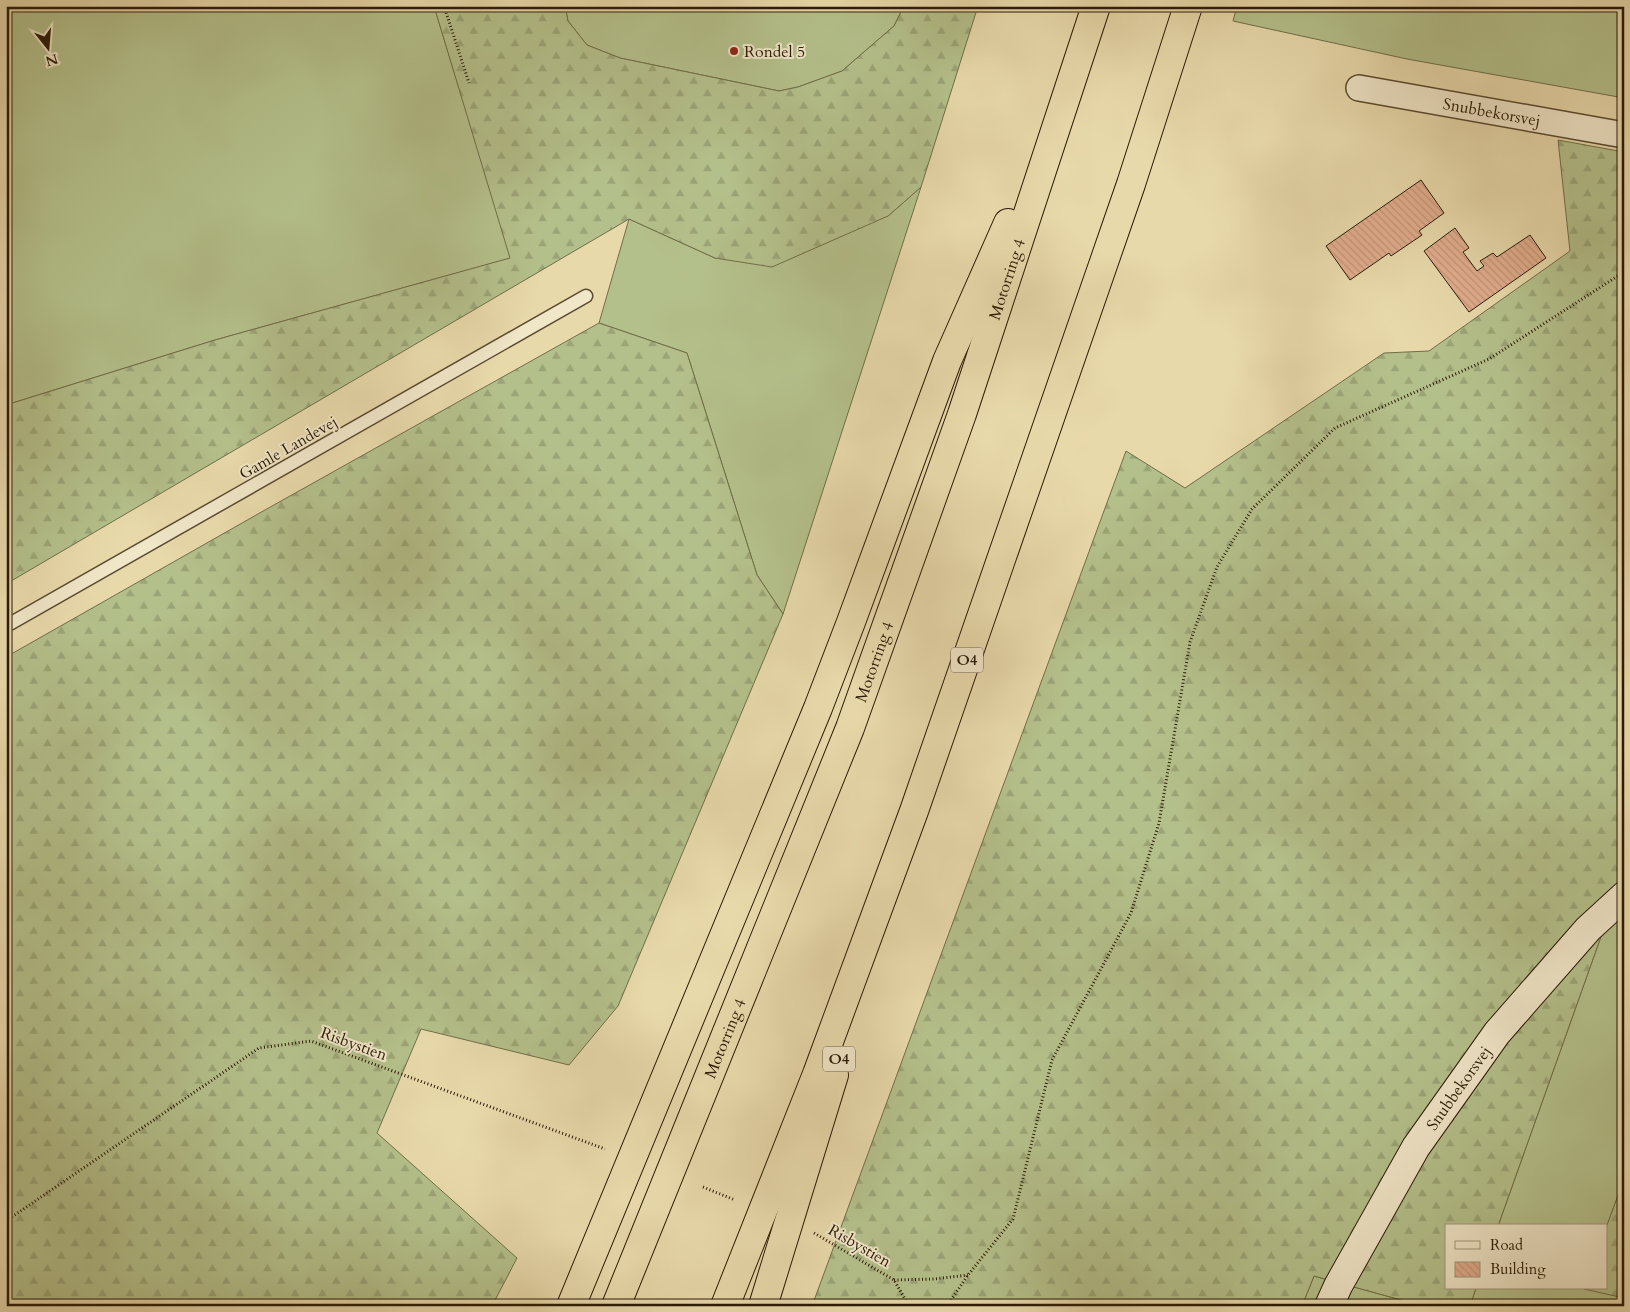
<svg xmlns="http://www.w3.org/2000/svg" width="1630" height="1312" font-family="Cardo,serif">
  <defs>
    <pattern id="forest-firs" width="22" height="20" patternUnits="userSpaceOnUse" patternTransform="scale(1.25)"><rect width="22" height="20" fill="#b4c08b"/><path d="M5 1l3.5 6h-7zM16 11l3.5 6h-7z" fill="#9ba476"/></pattern>
    <pattern id="building-back-hatch" width="6" height="6" patternUnits="userSpaceOnUse" patternTransform="scale(1.25)"><rect width="6" height="6" fill="#e1ad8d"/><path d="M-1 5l2 2M0 0l6 6M5-1l2 2" fill="none" stroke="#c19478"/></pattern>
  </defs>
  <rect width="100%" height="100%" fill="#e8d9ab"/>
  <filter id="stains"><feTurbulence type="fractalNoise" baseFrequency=".004" numOctaves="4"/><feColorMatrix values="0 0 0 0 .2 0 0 0 0 .09 0 0 0 0 .02 0 0 0 .5 -.17"/></filter>
  <radialGradient id="worn" r=".72"><stop offset=".6" stop-color="#630" stop-opacity="0"/><stop offset="1" stop-color="#630" stop-opacity=".3"/></radialGradient>
  <path fill="#b4c08b" stroke="#706e48" d="M 6,6 L 434,6 L 511,258 L 215,340 L 6,405 Z
    M 565,6 L 904,6 L 894,26 L 842,71 L 798,87 L 779,91 L 620,58 L 587,45 L 568,21 Z
    M 1237,6 L 1624,6 L 1624,98 L 1407,59 L 1233,21 Z
    M 921,187 L 783,614 L 757,575 L 687,353 L 599,323 L 629,219 L 715,258 L 888,216 Z
    M 1624,872 L 1624,1179 L 1606,1228 L 1606,1226 L 1498,1226 Z
    M 1314,1276 L 1423,1306 L 1302,1306 Z
    M 1476,1288 L 1584,1288 L 1624,1298 L 1624,1306 L 1470,1306 Z"/>
  <path fill="url(#forest-firs)" stroke="#706e48" d="M 434,6 L 565,6 L 568,21 L 587,45 L 620,58 L 779,91 L 798,87 L 842,71 L 894,26 L 904,6 L 978,6 L 921,187 L 888,216 L 772,267 L 715,258 L 629,219 L 6,584 L 6,405 L 215,340 L 510,258 Z
    M 1558,140 L 1624,152 L 1624,872 L 1498,1226 L 1446,1226 L 1446,1288 L 1476,1288 L 1470,1306 L 1423,1306 L 1314,1276 L 1302,1306 L 812,1306 L 1126,451 L 1185,488 L 1384,353 L 1429,351 L 1570,251 Z
    M 599,323 L 687,353 L 757,575 L 783,614 L 618,1006 L 569,1065 L 421,1029 L 377,1133 L 517,1258 L 492,1306 L 6,1306 L 6,657 L 265,510 Z
    M 1624,1179 L 1624,1298 L 1584,1289 L 1606,1288 L 1606,1228 Z"/>
  <path fill="url(#building-back-hatch)" stroke="#2b1b06" d="M 1421,180 L 1444,213 L 1419,231 L 1422,235 L 1391,256 L 1389,253 L 1350,280 L 1326,246 Z
    M 1455,228 L 1469,248 L 1463,252 L 1477,271 L 1484,266 L 1480,261 L 1493,253 L 1497,257 L 1530,235 L 1546,258 L 1469,312 L 1424,251 Z"/>
  <g fill="none" stroke-linecap="round" stroke-linejoin="round">
    <g stroke="#5a4a2f" stroke-width="15">
      <path id="lane" d="M 6,626 L 586,296"/>
    </g>
    <g stroke="#5a4a2f" stroke-width="28">
      <g id="street">
        <path id="s1" d="M 1359,88 L 1624,135"/>
      </g>
    </g>
    <g stroke="#2b1b06" stroke-width="30">
      <g id="secondary">
        <path id="s2" d="M 1329,1306 L 1338,1286 L 1416,1147 L 1497,1033 L 1588,929 L 1624,896"/>
      </g>
    </g>
    <g stroke="#2b1b06" stroke-width="30">
      <g id="highway">
        <path d="M 571,1306 L 818,708 L 851,622 L 947,361 L 1008,223"/>
        <path id="s3" d="M 616,1306 L 850,728 L 962,414 L 1096,6"/>
        <path d="M 725,1306 L 817,1074 L 914,811 L 1131,184 L 1188,6"/>
        <path d="M 763,1306 L 834,1075"/>
      </g>
    </g>
    <path stroke="#2b1b06" stroke-width="3" stroke-dasharray="1 2.5" stroke-linecap="butt" d="M 444,6 L 469,83
      M 703,1187 L 735,1200
      M 6,1221 L 259,1048 L 311,1041 L 605,1149
      M 814,1233 L 894,1280 L 909,1306
      M 894,1280 L 934,1279 L 968,1275
      M 947,1306 L 968,1275 L 1013,1219 L 1052,1060 L 1131,913 L 1159,823 L 1190,642 L 1217,567 L 1252,509 L 1335,428 L 1489,359 L 1624,272"/>
    <use href="#lane" stroke="#f0e6c8" stroke-width="12"/>
    <use href="#street" stroke="#f0e6c8" stroke-width="25"/>
    <use href="#secondary" stroke="#f0e6c8" stroke-width="28"/>
    <use href="#highway" stroke="#e8d9ab" stroke-width="28"/>
  </g>
  <circle fill="#8f2418" stroke="#f0e6c8" stroke-width="2" cx="734" cy="51" r="5"/>
  <g text-anchor="middle" stroke-width="4" stroke-linejoin="round" paint-order="stroke">
    <g fill="#f0e6c8" stroke="#665840" stroke-width="1">
      <rect x="951" y="647.5" width="32" height="25" rx="4"/>
      <rect x="823" y="1046.5" width="32" height="25" rx="4"/>
    </g>
    <g font-size="15" font-weight="bold" fill="#2b1b06">
      <text x="967" y="665">O4</text>
      <text x="839" y="1064">O4</text>
    </g>
    <g font-size="16" fill="#2b1b06" stroke="#f0e6c8" text-anchor="start">
      <text x="744" y="57">Rondel 5</text>
    </g>
    <g font-size="16" fill="#2b1b06" stroke="#f0e6c8">
      <text dy="6" stroke="none"><textPath href="#s1" startOffset="135">Snubbekorsvej</textPath></text>
      <text dy="6" stroke="none"><textPath href="#s3" startOffset="1099">Motorring 4</textPath></text>
      <text transform="translate(288 447) rotate(-30)" y="6">Gamle Landevej</text>
      <text dy="6" stroke="none"><textPath href="#s3" startOffset="694">Motorring 4</textPath></text>
      <text dy="6" stroke="none"><textPath href="#s3" startOffset="289">Motorring 4</textPath></text>
      <text transform="translate(354 1043) rotate(20)" y="6">Risbystien</text>
      <text dy="6" stroke="none"><textPath href="#s2" startOffset="254">Snubbekorsvej</textPath></text>
      <text transform="translate(860 1245) rotate(30)" y="6">Risbystien</text>
    </g>
  </g>
  <rect width="1630" height="1312" fill="none" stroke="#e8d9ab" stroke-width="25"/>
  <rect x="8" y="8" width="1615" height="1297" fill="none" stroke="#2b1b06" stroke-width="2.5"/>
  <rect x="12" y="12" width="1605" height="1287" fill="none" stroke="#2b1b06"/>
  <rect x="1445" y="1224" width="162" height="65" fill="#f0e6c8" stroke="#a1957a"/>
  <rect x="1455" y="1241" width="25" height="8" fill="#f0e6c8" stroke="#a1957a"/>
  <text x="1490" y="1250" font-size="15" fill="#2b1b06">Road</text>
  <rect x="1455" y="1262" width="25" height="15" fill="url(#building-back-hatch)" stroke="#a1957a"/>
  <text x="1490" y="1274" font-size="15" fill="#2b1b06">Building</text>
  <g transform="translate(48 48) rotate(163)" stroke="#f0e6c8" stroke-width="4" paint-order="stroke">
  <path d="M0-4L9 19L0 12L-9 19Z" fill="#2b1b06"/>
  <text y="-8" font-size="14" font-weight="bold" text-anchor="middle" fill="#2b1b06">N</text>
  </g>
  <rect width="100%" height="100%" filter="url(#stains)"/>
  <rect width="100%" height="100%" fill="url(#worn)"/>
</svg>
